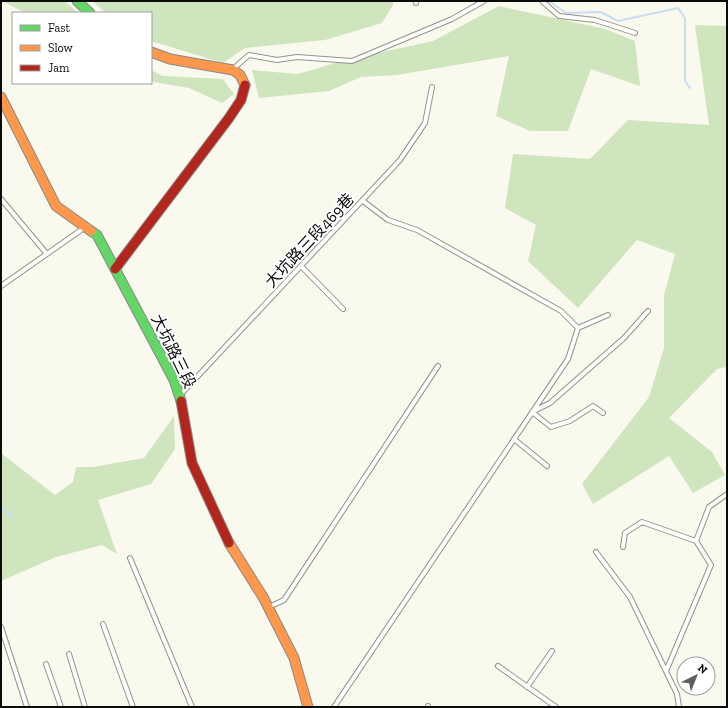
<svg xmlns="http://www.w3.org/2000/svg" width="728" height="708" font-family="'Zilla Slab','Noto Sans TC',serif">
  <rect width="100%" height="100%" fill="#faf9ee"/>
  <path fill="#cee5be" d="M 2,1 L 65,1 L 78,13 L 25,13 Z
    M 92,1 L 393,1 L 393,5 L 382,23 L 325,40 L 245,48 L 223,63 L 151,41 L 151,13 L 106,13 Z
    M 499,6 L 605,29 L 635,41 L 640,86 L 591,69 L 568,131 L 530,131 L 496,116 L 509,56 L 397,75 L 361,77 L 329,91 L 259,98 L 252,70 L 298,74 L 345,60 L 433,41 Z
    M 695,25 L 727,26 L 727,367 L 717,369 L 669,418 L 712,452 L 725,475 L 693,493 L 669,456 L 593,504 L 582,484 L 649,397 L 664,348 L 664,295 L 675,254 L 637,240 L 578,308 L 528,261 L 536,225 L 505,208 L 513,154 L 590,159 L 628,120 L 709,125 Z
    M 151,70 L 163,76 L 223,79 L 234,94 L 222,103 L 189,88 L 154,82 L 151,80 Z
    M 174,416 L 175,449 L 151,484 L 98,500 L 117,554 L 102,545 L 56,557 L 1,581 L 1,453 L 55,495 L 73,482 L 76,467 L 93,467 L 144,458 Z"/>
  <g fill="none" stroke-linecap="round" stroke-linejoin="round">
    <path stroke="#c7ddf1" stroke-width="2" d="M 549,1 L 566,13 L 601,12 L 618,21 L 678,8 L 685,18 L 685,81 L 690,88
      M 1,508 L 13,518"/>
    <g stroke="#93928d" stroke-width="6">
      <path id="lane" d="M 416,1 L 416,3
        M 542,1 L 559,16 L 595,20 L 635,33
        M 233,69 L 249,55 L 277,60 L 297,57 L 352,61 L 452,19 L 484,1
        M 1,199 L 47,254
        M 301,266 L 343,309
        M 1,286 L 84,228
        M 578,328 L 608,315
        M 182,393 L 400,160 L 425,123 L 432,87
        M 603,413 L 593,406 L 570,421 L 551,427 L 532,412 L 550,403 L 624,338 L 648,311
        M 514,439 L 547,466
        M 696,541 L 709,507 L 727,494
        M 623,547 L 625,533 L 642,522 L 696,541 L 711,565 L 666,671
        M 596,552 L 630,597 L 677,694 L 679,707
        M 130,558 L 192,707
        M 269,607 L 284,600 L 438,366
        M 103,624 L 133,707
        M 1,627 L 27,707
        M 69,654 L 85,707
        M 46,664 L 61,707
        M 498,666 L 556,707
        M 527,687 L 552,651
        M 428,706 L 428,707
        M 334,707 L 568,359 L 578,328 L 561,311 L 417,230 L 388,220 L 363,201"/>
    </g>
    <g stroke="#898984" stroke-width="11">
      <path id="fast" d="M 77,1 L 90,13
        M 91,231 L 97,235 L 174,380 L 181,401"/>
    </g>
    <g stroke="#898984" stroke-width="11">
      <path id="slow" d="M 151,52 L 170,59 L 233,70 L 240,75 L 245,85
        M 1,97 L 56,206 L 91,231
        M 229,543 L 263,597 L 294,658 L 308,707"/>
    </g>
    <g stroke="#898984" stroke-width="11">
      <path id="jam" d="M 115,269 L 229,118 L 241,100 L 245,85
        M 181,401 L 192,463 L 229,543"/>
    </g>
    <use href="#lane" stroke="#fefefc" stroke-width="4"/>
    <use href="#fast" stroke="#63d668" stroke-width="9"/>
    <use href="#slow" stroke="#ff974d" stroke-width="9"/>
    <use href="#jam" stroke="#b3261e" stroke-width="9"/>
  </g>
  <g text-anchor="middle" stroke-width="4" stroke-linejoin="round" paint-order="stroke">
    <g font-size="16" fill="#0b0b0b" stroke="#fff">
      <text transform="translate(309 240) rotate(-47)" y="6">大坑路三段469巷</text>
      <text transform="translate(174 351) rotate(64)" y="6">大坑路三段</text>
    </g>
  </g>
  <rect width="728" height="708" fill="none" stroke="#0b0b0b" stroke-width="4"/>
  <rect x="12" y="12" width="140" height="72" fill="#ffffff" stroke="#9d9d9d"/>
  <rect x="20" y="25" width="20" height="6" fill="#63d668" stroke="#9d9d9d"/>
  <text x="48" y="32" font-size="12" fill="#0b0b0b">Fast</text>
  <rect x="20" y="45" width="20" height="6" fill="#ff974d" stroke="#9d9d9d"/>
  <text x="48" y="52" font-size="12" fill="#0b0b0b">Slow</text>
  <rect x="20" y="65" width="20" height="6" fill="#b3261e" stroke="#9d9d9d"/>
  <text x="48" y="72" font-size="12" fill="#0b0b0b">Jam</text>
  <g transform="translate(696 676) rotate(43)"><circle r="19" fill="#ffffff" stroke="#9d9d9d"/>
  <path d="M0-3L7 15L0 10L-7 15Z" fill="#5f5e5a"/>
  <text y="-6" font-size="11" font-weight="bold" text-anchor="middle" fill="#0b0b0b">N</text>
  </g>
</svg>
